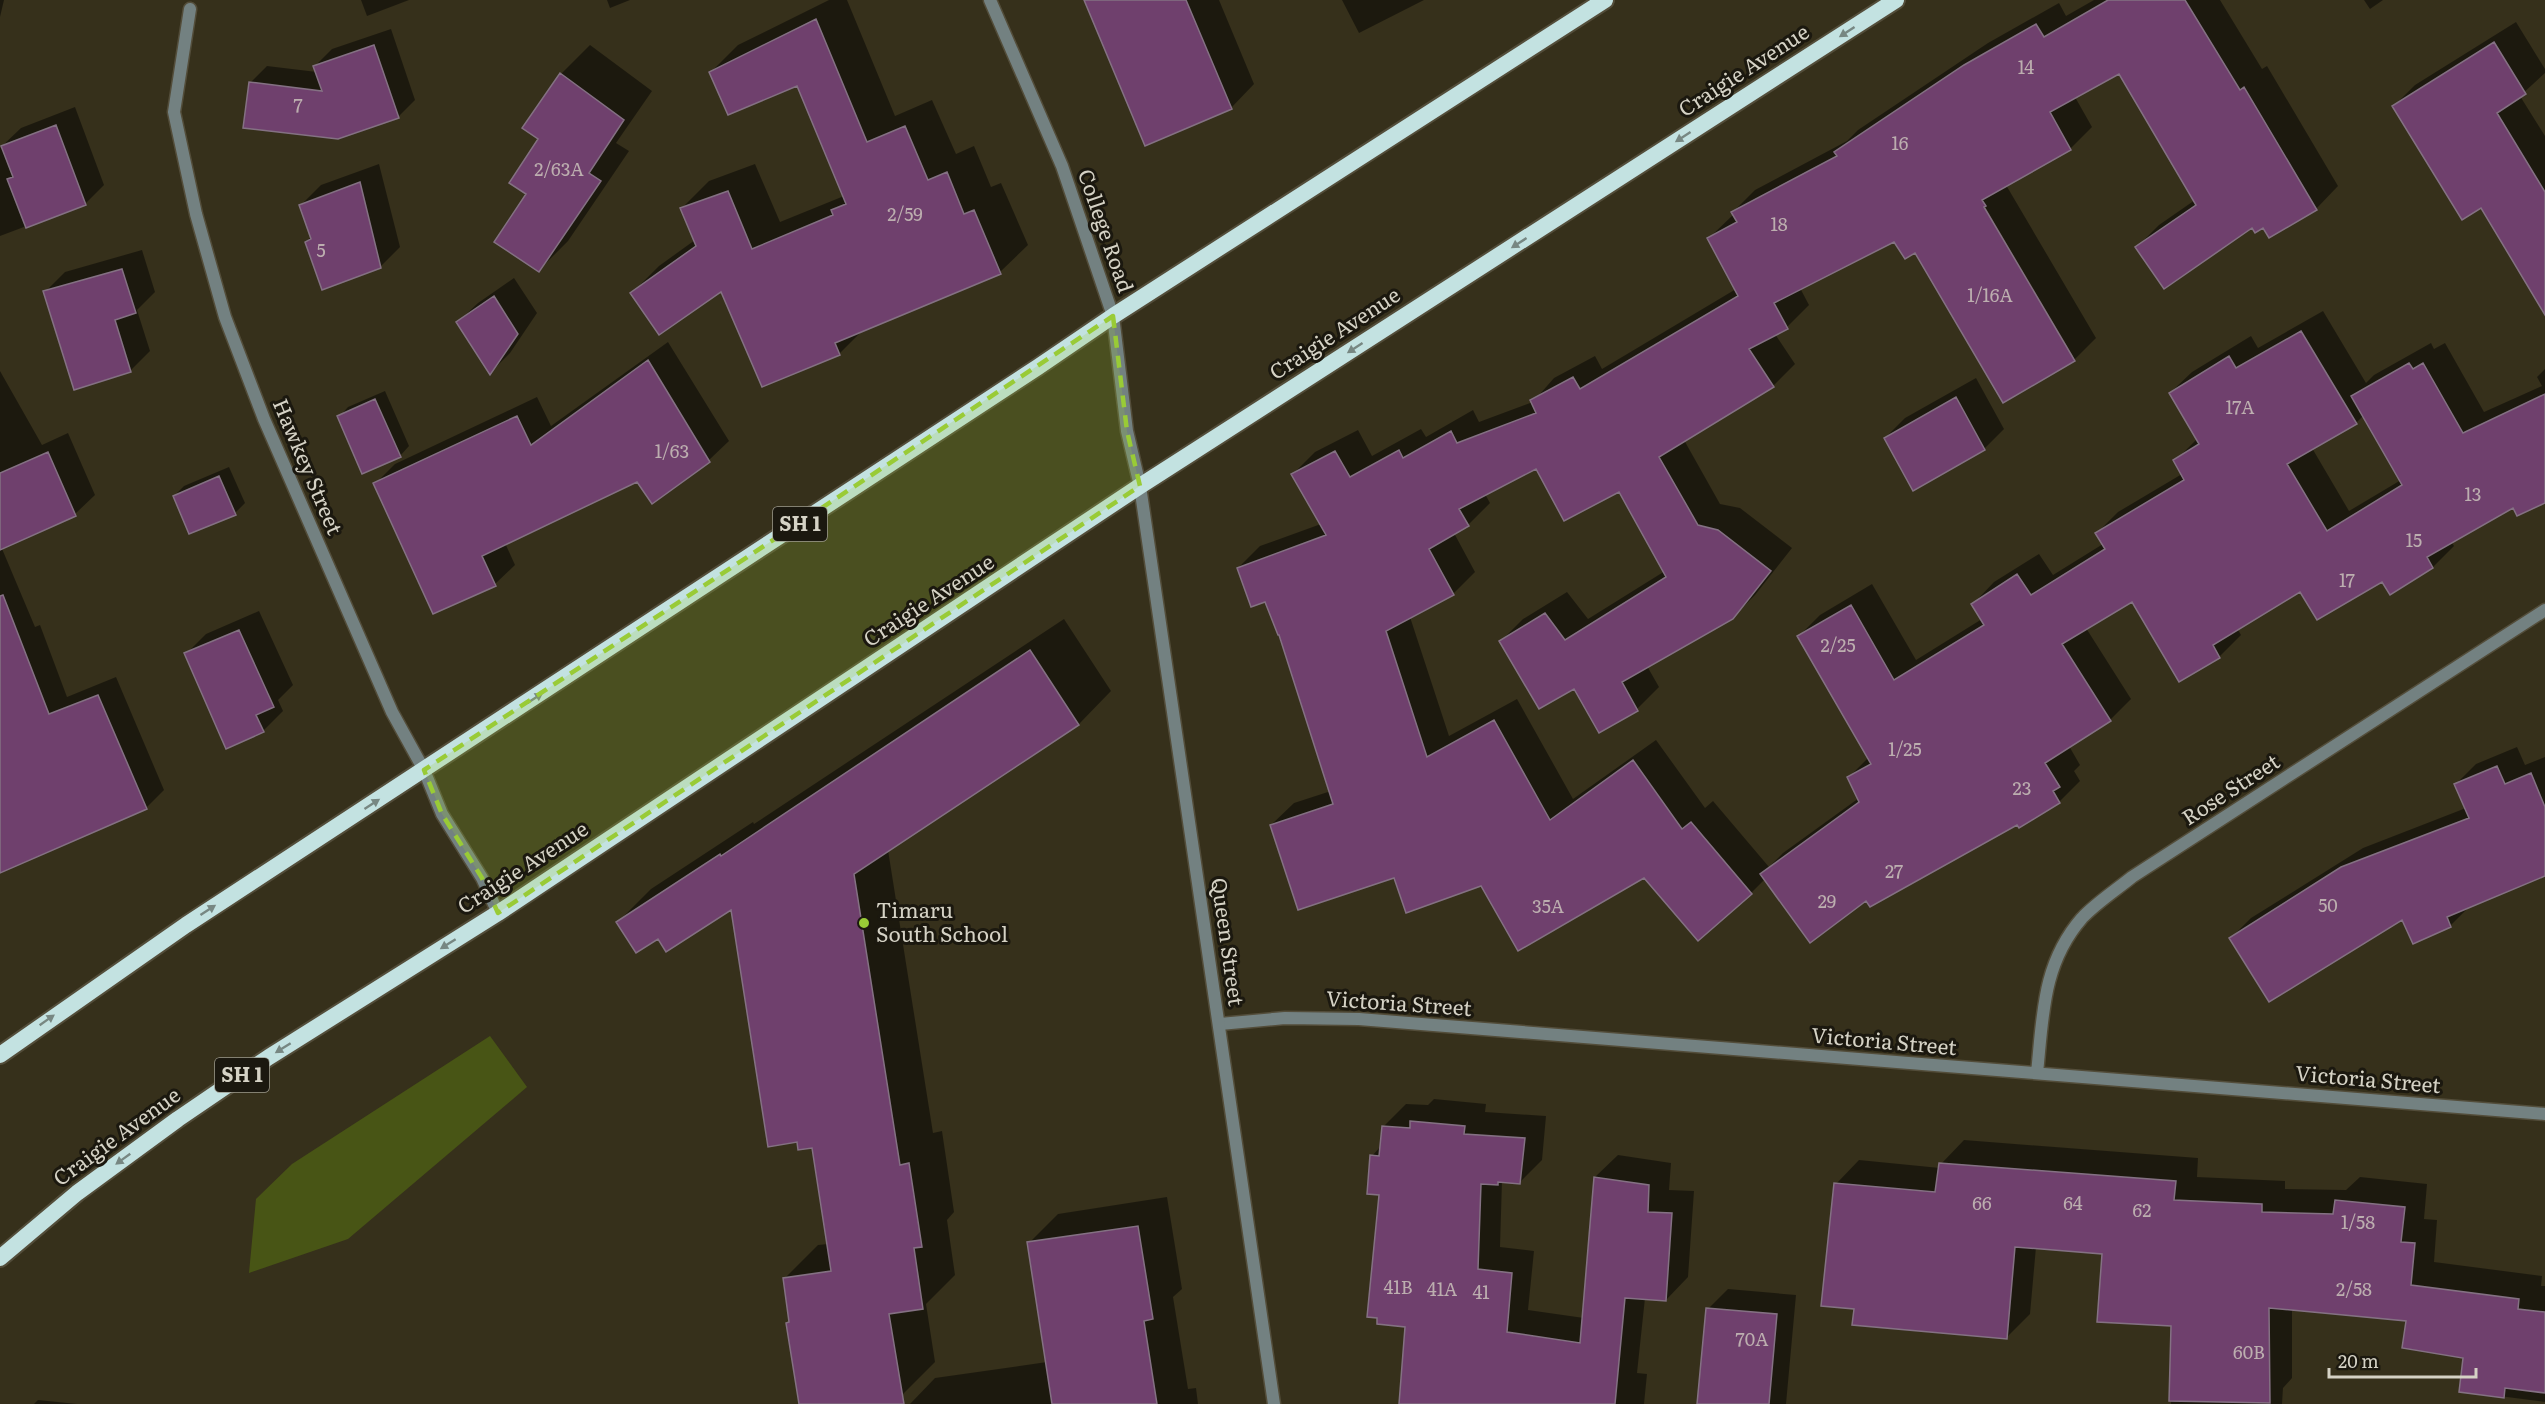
<svg xmlns="http://www.w3.org/2000/svg" width="2545" height="1404" font-family="Literata,serif">
  <rect width="100%" height="100%" fill="#36301b"/>
  <path fill="#485515" d="M 490,1036 L 527,1087 L 348,1239 L 249,1273 L 256,1199 L 292,1164 Z"/>
  <path fill="#0007" fill-rule="evenodd" d="M 0,0 L 4,0 L 0,17 Z
    M 361,0 L 409,0 L 367,16 Z
    M 607,0 L 630,0 L 610,8 Z
    M 829,0 L 847,0 L 895,116 L 932,100 L 956,154 L 974,146 L 991,187 L 1001,183 L 1028,245 L 1000,272 L 864,329 L 839,354 L 722,290 L 632,293 L 659,266 L 695,240 L 682,208 L 709,181 L 755,164 L 780,222 L 844,196 L 798,84 L 711,72 L 738,45 Z
    M 1086,0 L 1219,0 L 1254,84 L 1231,108 Z
    M 1342,0 L 1424,0 L 1359,33 Z
    M 2094,0 L 2220,0 L 2262,69 L 2267,66 L 2338,186 L 2316,209 L 2264,226 L 2137,247 L 2159,225 L 2195,200 L 2120,72 L 2075,97 L 2092,127 L 2070,149 L 2006,185 L 2096,338 L 2074,360 L 1915,251 L 1894,240 L 1800,288 L 1809,305 L 1787,327 L 1775,334 L 1795,364 L 1773,386 L 1684,440 L 1720,504 L 1740,508 L 1792,548 L 1755,595 L 1732,618 L 1647,666 L 1659,687 L 1637,709 L 1600,731 L 1574,686 L 1501,641 L 1523,619 L 1567,592 L 1588,619 L 1665,571 L 1619,490 L 1536,467 L 1485,494 L 1490,503 L 1468,525 L 1454,533 L 1475,572 L 1453,594 L 1410,617 L 1449,736 L 1517,699 L 1573,799 L 1656,740 L 1705,808 L 1713,801 L 1769,867 L 1783,853 L 1859,798 L 1849,777 L 1869,757 L 1799,636 L 1820,615 L 1872,584 L 1916,660 L 1982,619 L 1973,604 L 1994,582 L 2039,554 L 2053,575 L 2103,544 L 2097,533 L 2118,512 L 2182,474 L 2175,461 L 2198,438 L 2170,393 L 2192,372 L 2251,336 L 2258,348 L 2323,311 L 2366,383 L 2374,375 L 2431,343 L 2434,349 L 2445,343 L 2484,412 L 2542,386 L 2537,377 L 2545,369 L 2545,501 L 2514,505 L 2451,541 L 2454,546 L 2433,567 L 2390,592 L 2383,580 L 2301,590 L 2237,628 L 2241,635 L 2219,657 L 2180,680 L 2132,599 L 2086,628 L 2131,699 L 2110,720 L 2069,746 L 2080,765 L 2074,771 L 2080,781 L 2059,802 L 1867,899 L 1765,879 L 1751,893 L 1645,877 L 1482,884 L 1395,876 L 1271,825 L 1294,803 L 1331,791 L 1280,633 L 1266,600 L 1238,568 L 1260,546 L 1321,524 L 1293,474 L 1315,452 L 1358,430 L 1372,456 L 1421,429 L 1426,437 L 1473,410 L 1479,422 L 1533,402 L 1554,378 L 1595,356 L 1602,369 L 1736,289 L 1709,238 L 1734,214 L 1733,212 L 1755,190 L 1847,141 L 1858,130 L 1988,43 L 2059,3 L 2066,16 ZM 1981,200 L 2073,356 L 2070,356 L 1979,201 ZM 2364,415 L 2401,480 L 2349,511 L 2312,448 L 2356,423 Z
    M 2364,0 L 2383,0 L 2370,9 Z
    M 2516,22 L 2545,69 L 2545,73 L 2520,96 L 2545,136 L 2545,312 L 2482,206 L 2394,106 L 2415,85 Z
    M 391,29 L 415,100 L 398,117 L 250,83 L 267,66 L 317,72 L 315,66 L 332,49 Z
    M 590,45 L 652,91 L 616,143 L 629,151 L 568,241 L 539,270 L 528,194 L 561,74 Z
    M 75,107 L 104,185 L 85,204 L 0,236 L 0,148 L 21,128 Z
    M 379,164 L 400,247 L 380,267 L 306,242 L 312,236 L 301,205 L 321,185 Z
    M 142,250 L 155,292 L 137,310 L 150,351 L 130,371 L 45,292 L 65,272 Z
    M 514,278 L 537,313 L 510,353 L 491,372 L 458,322 L 478,303 Z
    M 668,342 L 729,441 L 709,460 L 652,501 L 637,480 L 505,543 L 515,565 L 495,584 L 434,612 L 375,484 L 395,464 L 537,397 L 551,426 Z
    M 0,371 L 42,445 L 68,433 L 95,495 L 75,514 L 0,534 Z
    M 1976,378 L 2004,429 L 1984,449 L 1885,438 L 1905,418 Z
    M 385,391 L 409,446 L 400,456 L 339,417 L 348,407 Z
    M 229,467 L 245,503 L 235,513 L 174,496 L 184,486 Z
    M 0,544 L 35,627 L 40,625 L 67,697 L 116,677 L 164,790 L 146,808 L 0,871 Z
    M 259,611 L 293,685 L 278,700 L 283,711 L 263,731 L 186,654 L 206,634 Z
    M 1064,619 L 1111,691 L 1079,724 L 888,850 L 933,1133 L 942,1131 L 954,1212 L 947,1220 L 955,1275 L 926,1304 L 935,1362 L 902,1395 L 845,1404 L 800,1404 L 788,1323 L 791,1320 L 785,1278 L 818,1245 L 828,1244 L 813,1146 L 732,907 L 658,937 L 618,922 L 651,889 L 753,822 L 754,824 Z
    M 2517,747 L 2525,765 L 2545,757 L 2545,874 L 2471,905 L 2450,926 L 2403,918 L 2231,938 L 2251,918 L 2363,848 L 2466,808 L 2456,784 L 2476,764 Z
    M 1434,1099 L 1486,1104 L 1485,1112 L 1546,1116 L 1542,1160 L 1520,1182 L 1502,1181 L 1500,1247 L 1534,1251 L 1528,1310 L 1584,1318 L 1595,1177 L 1618,1155 L 1671,1163 L 1669,1190 L 1694,1191 L 1688,1277 L 1666,1300 L 1645,1298 L 1637,1373 L 1647,1374 L 1644,1404 L 1401,1404 L 1407,1326 L 1372,1156 L 1381,1146 L 1383,1127 L 1406,1104 L 1428,1105 Z
    M 1964,1140 L 2198,1158 L 2197,1177 L 2285,1181 L 2285,1189 L 2346,1190 L 2360,1177 L 2427,1184 L 2424,1219 L 2437,1220 L 2434,1262 L 2542,1276 L 2541,1286 L 2545,1286 L 2545,1402 L 2460,1391 L 2465,1357 L 2408,1319 L 2292,1308 L 2292,1378 L 2283,1388 L 2282,1404 L 2171,1404 L 2172,1325 L 2103,1252 L 2036,1247 L 2030,1314 L 2007,1337 L 1855,1308 L 1836,1184 L 1859,1160 L 1940,1168 L 1941,1164 Z
    M 1167,1197 L 1182,1289 L 1173,1297 L 1188,1389 L 1196,1388 L 1198,1404 L 910,1404 L 935,1378 L 1047,1362 L 1029,1243 L 1058,1214 Z
    M 1728,1289 L 1796,1295 L 1786,1404 L 1698,1404 L 1708,1309 Z
    M 38,1400 L 77,1404 L 34,1404 Z"/>
  <path fill="#6f406d" stroke="#847183" stroke-width="1.5" d="M 1084,0 L 1186,0 L 1232,109 L 1145,146 Z
    M 2108,0 L 2185,0 L 2240,90 L 2244,87 L 2317,210 L 2269,238 L 2263,228 L 2255,233 L 2252,228 L 2164,289 L 2135,247 L 2196,205 L 2119,74 L 2050,112 L 2071,150 L 1982,200 L 1986,206 L 1984,207 L 2075,361 L 2003,403 L 1915,253 L 1905,259 L 1894,242 L 1774,303 L 1788,329 L 1749,349 L 1774,387 L 1659,457 L 1698,525 L 1718,530 L 1771,571 L 1733,619 L 1622,682 L 1638,711 L 1599,733 L 1574,689 L 1539,709 L 1499,641 L 1545,613 L 1565,640 L 1666,577 L 1619,492 L 1564,521 L 1536,469 L 1459,509 L 1469,526 L 1429,549 L 1454,595 L 1386,631 L 1427,757 L 1494,720 L 1550,820 L 1633,760 L 1682,829 L 1691,822 L 1752,894 L 1698,941 L 1644,878 L 1518,951 L 1481,886 L 1406,913 L 1394,878 L 1298,910 L 1270,825 L 1333,804 L 1279,635 L 1278,635 L 1265,602 L 1251,607 L 1237,568 L 1326,535 L 1291,474 L 1335,451 L 1350,477 L 1399,450 L 1403,458 L 1451,431 L 1457,443 L 1536,413 L 1530,400 L 1573,377 L 1580,389 L 1738,296 L 1707,238 L 1737,222 L 1731,212 L 1837,156 L 1834,152 L 1964,65 L 2036,24 L 2044,37 Z
    M 816,19 L 867,142 L 905,126 L 928,180 L 947,172 L 964,214 L 974,210 L 1001,274 L 835,343 L 840,355 L 762,387 L 721,292 L 659,335 L 630,293 L 696,246 L 680,208 L 728,191 L 752,249 L 833,215 L 831,210 L 846,204 L 797,86 L 728,115 L 709,72 Z
    M 2494,42 L 2526,94 L 2497,113 L 2545,192 L 2545,315 L 2481,208 L 2462,220 L 2392,106 Z
    M 374,45 L 399,118 L 338,139 L 243,128 L 249,82 L 322,91 L 313,66 Z
    M 560,73 L 624,120 L 589,173 L 601,181 L 539,272 L 494,242 L 526,194 L 509,183 L 538,139 L 522,128 Z
    M 56,125 L 86,205 L 26,228 L 7,179 L 13,177 L 1,146 Z
    M 360,182 L 381,268 L 322,290 L 305,242 L 311,239 L 299,205 Z
    M 122,269 L 136,313 L 115,320 L 131,372 L 74,390 L 43,291 Z
    M 494,296 L 518,334 L 490,375 L 456,322 Z
    M 2301,331 L 2357,424 L 2287,464 L 2327,531 L 2402,485 L 2351,396 L 2409,363 L 2413,369 L 2423,363 L 2463,433 L 2545,394 L 2545,503 L 2517,516 L 2513,508 L 2427,557 L 2433,568 L 2390,595 L 2382,582 L 2317,620 L 2300,592 L 2213,645 L 2220,658 L 2179,682 L 2132,602 L 2062,644 L 2111,721 L 2045,763 L 2060,787 L 2053,791 L 2060,803 L 2019,828 L 2017,825 L 1870,907 L 1866,901 L 1810,943 L 1760,874 L 1859,802 L 1847,777 L 1871,764 L 1797,636 L 1851,605 L 1894,680 L 1984,625 L 1971,604 L 2017,574 L 2031,595 L 2105,549 L 2095,533 L 2184,480 L 2173,460 L 2199,444 L 2169,393 L 2229,356 L 2236,368 Z
    M 648,360 L 710,462 L 652,504 L 637,482 L 482,556 L 496,586 L 433,614 L 373,483 L 517,416 L 531,445 Z
    M 1956,397 L 1985,450 L 1913,491 L 1884,438 Z
    M 375,399 L 401,457 L 362,474 L 337,416 Z
    M 48,452 L 76,516 L 0,550 L 0,473 Z
    M 219,476 L 236,515 L 189,534 L 173,496 Z
    M 3,595 L 49,714 L 98,695 L 147,809 L 0,873 L 0,596 Z
    M 239,630 L 274,707 L 256,715 L 264,732 L 226,749 L 184,653 Z
    M 1030,650 L 1079,725 L 854,874 L 900,1165 L 909,1163 L 922,1247 L 914,1248 L 923,1309 L 889,1314 L 904,1404 L 799,1404 L 786,1323 L 789,1322 L 783,1278 L 831,1271 L 812,1148 L 798,1150 L 797,1142 L 768,1147 L 731,910 L 666,952 L 658,939 L 636,953 L 616,922 L 720,854 L 721,856 Z
    M 2497,766 L 2505,784 L 2531,773 L 2545,807 L 2545,876 L 2447,917 L 2451,927 L 2413,944 L 2402,920 L 2269,1002 L 2229,938 L 2341,867 L 2469,818 L 2454,784 Z
    M 1410,1121 L 1465,1126 L 1464,1134 L 1525,1138 L 1520,1184 L 1498,1182 L 1498,1185 L 1481,1184 L 1478,1269 L 1512,1273 L 1507,1332 L 1580,1343 L 1594,1177 L 1649,1185 L 1648,1212 L 1672,1213 L 1666,1301 L 1625,1298 L 1615,1404 L 1399,1404 L 1405,1327 L 1377,1324 L 1377,1318 L 1367,1317 L 1379,1195 L 1367,1194 L 1370,1155 L 1379,1156 L 1382,1126 L 1410,1128 Z
    M 1939,1163 L 2176,1181 L 2174,1200 L 2262,1204 L 2262,1212 L 2333,1214 L 2335,1200 L 2405,1207 L 2401,1242 L 2415,1243 L 2411,1285 L 2519,1299 L 2518,1309 L 2545,1312 L 2545,1393 L 2505,1388 L 2504,1398 L 2459,1392 L 2463,1358 L 2402,1348 L 2406,1321 L 2269,1308 L 2270,1403 L 2169,1401 L 2171,1326 L 2097,1322 L 2102,1254 L 2015,1247 L 2007,1339 L 1852,1325 L 1854,1309 L 1821,1306 L 1834,1183 L 1935,1192 Z
    M 1138,1226 L 1153,1319 L 1144,1321 L 1157,1404 L 1052,1404 L 1027,1242 Z
    M 1706,1308 L 1777,1314 L 1769,1404 L 1697,1404 Z"/>
  <g fill="none" stroke-linecap="round" stroke-linejoin="round">
    <g stroke="#534d3a" stroke-width="15">
      <path id="minor" d="M 990,0 L 1062,166 L 1113,316 L 1127,431 L 1140,486
        M 190,9 L 174,112 L 196,214 L 225,317 L 264,419 L 392,712 L 424,770 L 442,814 L 482,878 L 498,913
        M 1220,1024 L 1285,1018 L 1359,1019 L 2545,1114
        M 2037,1073 C 2043,1016 2042,964 2082,918 C 2096,903 2116,890 2132,877 L 2545,610"/>
    </g>
    <g stroke="#534d3a" stroke-width="15">
      <path id="tertiary" d="M 1140,486 L 1274,1404"/>
    </g>
    <g stroke="#534d3a" stroke-width="20">
      <path id="trunk" d="M 0,1055 L 186,925 L 1038,367 L 1113,316 L 1605,0
        M 0,1258 L 77,1193 L 178,1119 L 269,1057 L 498,913 L 1140,486 L 1896,0"/>
    </g>
    <use href="#minor" stroke="#738181" stroke-width="12"/>
    <use href="#tertiary" stroke="#738181" stroke-width="12"/>
    <use href="#trunk" stroke="#c3e2e1" stroke-width="16"/>
  </g>
  <defs><path id="oneway-solid" d="M-6-.8H1V-3.2L6.5 0L1 3.2V.8H-6Z" transform="scale(1.5)"/></defs>
  <g fill="#778782">
    <use href="#oneway-solid" transform="translate(1847 32) rotate(147)"/>
    <use href="#oneway-solid" transform="translate(1683 137) rotate(147)"/>
    <use href="#oneway-solid" transform="translate(1519 243) rotate(147)"/>
    <use href="#oneway-solid" transform="translate(1355 348) rotate(147)"/>
    <use href="#oneway-solid" transform="translate(535 698) rotate(-33)"/>
    <use href="#oneway-solid" transform="translate(372 804) rotate(-33)"/>
    <use href="#oneway-solid" transform="translate(208 910) rotate(-33)"/>
    <use href="#oneway-solid" transform="translate(448 944) rotate(148)"/>
    <use href="#oneway-solid" transform="translate(47 1020) rotate(-35)"/>
    <use href="#oneway-solid" transform="translate(283 1048) rotate(148)"/>
    <use href="#oneway-solid" transform="translate(123 1159) rotate(144)"/>
  </g>
  <path fill="#99cb36" fill-opacity="0.2" stroke="#99cb36" stroke-width="4.5" stroke-dasharray="12 8" stroke-linejoin="round" d="M 1113,316 L 1127,431 L 1140,486 L 498,913 L 482,878 L 442,814 L 424,770 Z"/>
  <circle fill="#99cb36" stroke="#1b180f" stroke-width="2" cx="864" cy="923" r="6"/>
  <g text-anchor="middle" stroke-width="6" stroke-linejoin="round" paint-order="stroke">
    <g font-size="18" fill="#bcaeaf">
      <text x="2026" y="74">14</text>
      <text x="298" y="112">7</text>
      <text x="1900" y="150">16</text>
      <text x="559" y="176">2/63A</text>
      <text x="905" y="221">2/59</text>
      <text x="1779" y="231">18</text>
      <text x="321" y="257">5</text>
      <text x="1990" y="302">1/16A</text>
      <text x="2240" y="414">17A</text>
      <text x="672" y="458">1/63</text>
      <text x="2473" y="501">13</text>
      <text x="2414" y="547">15</text>
      <text x="2347" y="587">17</text>
      <text x="1838" y="652">2/25</text>
      <text x="1905" y="756">1/25</text>
      <text x="2022" y="795">23</text>
      <text x="1894" y="878">27</text>
      <text x="1827" y="908">29</text>
      <text x="2328" y="912">50</text>
      <text x="1548" y="913">35A</text>
      <text x="1982" y="1210">66</text>
      <text x="2073" y="1210">64</text>
      <text x="2142" y="1217">62</text>
      <text x="2358" y="1229">1/58</text>
      <text x="1398" y="1294">41B</text>
      <text x="1442" y="1296">41A</text>
      <text x="2354" y="1296">2/58</text>
      <text x="1481" y="1299">41</text>
      <text x="1752" y="1346">70A</text>
      <text x="2249" y="1359">60B</text>
    </g>
    <g fill="#1b180f" stroke="#9d9a8e" stroke-width="1.5">
      <rect x="773" y="507" width="54" height="34" rx="4.5"/>
      <rect x="215" y="1058" width="54" height="34" rx="4.5"/>
    </g>
    <g font-size="20" font-weight="bold" fill="#d5d2c5">
      <text x="800" y="531">SH 1</text>
      <text x="242" y="1082">SH 1</text>
    </g>
    <g font-size="21" fill="#d5d2c5" stroke="#1b180f">
      <text transform="translate(1744 71) rotate(-33)" y="7">Craigie Avenue</text>
      <text transform="translate(1105 231) rotate(71)" y="7">College Road</text>
      <text transform="translate(1335 334) rotate(-33)" y="7">Craigie Avenue</text>
      <text transform="translate(307 467) rotate(67)" y="7">Hawkey Street</text>
      <text transform="translate(929 601) rotate(-33)" y="7">Craigie Avenue</text>
      <text transform="translate(2231 790) rotate(-33)" y="7">Rose Street</text>
      <text transform="translate(523 868) rotate(-33)" y="7">Craigie Avenue</text>
      <text transform="translate(1227 942) rotate(82)" y="7">Queen Street</text>
      <text transform="translate(1399 1004) rotate(4)" y="7">Victoria Street</text>
      <text transform="translate(1884 1042) rotate(5)" y="7">Victoria Street</text>
      <text transform="translate(2368 1080) rotate(5)" y="7">Victoria Street</text>
      <text transform="translate(117 1137) rotate(-36)" y="7">Craigie Avenue</text>
    </g>
    <g font-size="21" fill="#d5d2c5" stroke="#1b180f" text-anchor="start">
      <text x="876" y="918">Timaru<tspan x="876" dy="24">South School</tspan></text>
    </g>
  </g>
  <path d="M2329 1368v9h147v-9" fill="none" stroke="#d5d2c5" stroke-width="3"/>
  <text x="2338" y="1368" font-size="18" fill="#d5d2c5" stroke="#1b180f" stroke-width="4.5" paint-order="stroke">20 m</text>
</svg>
